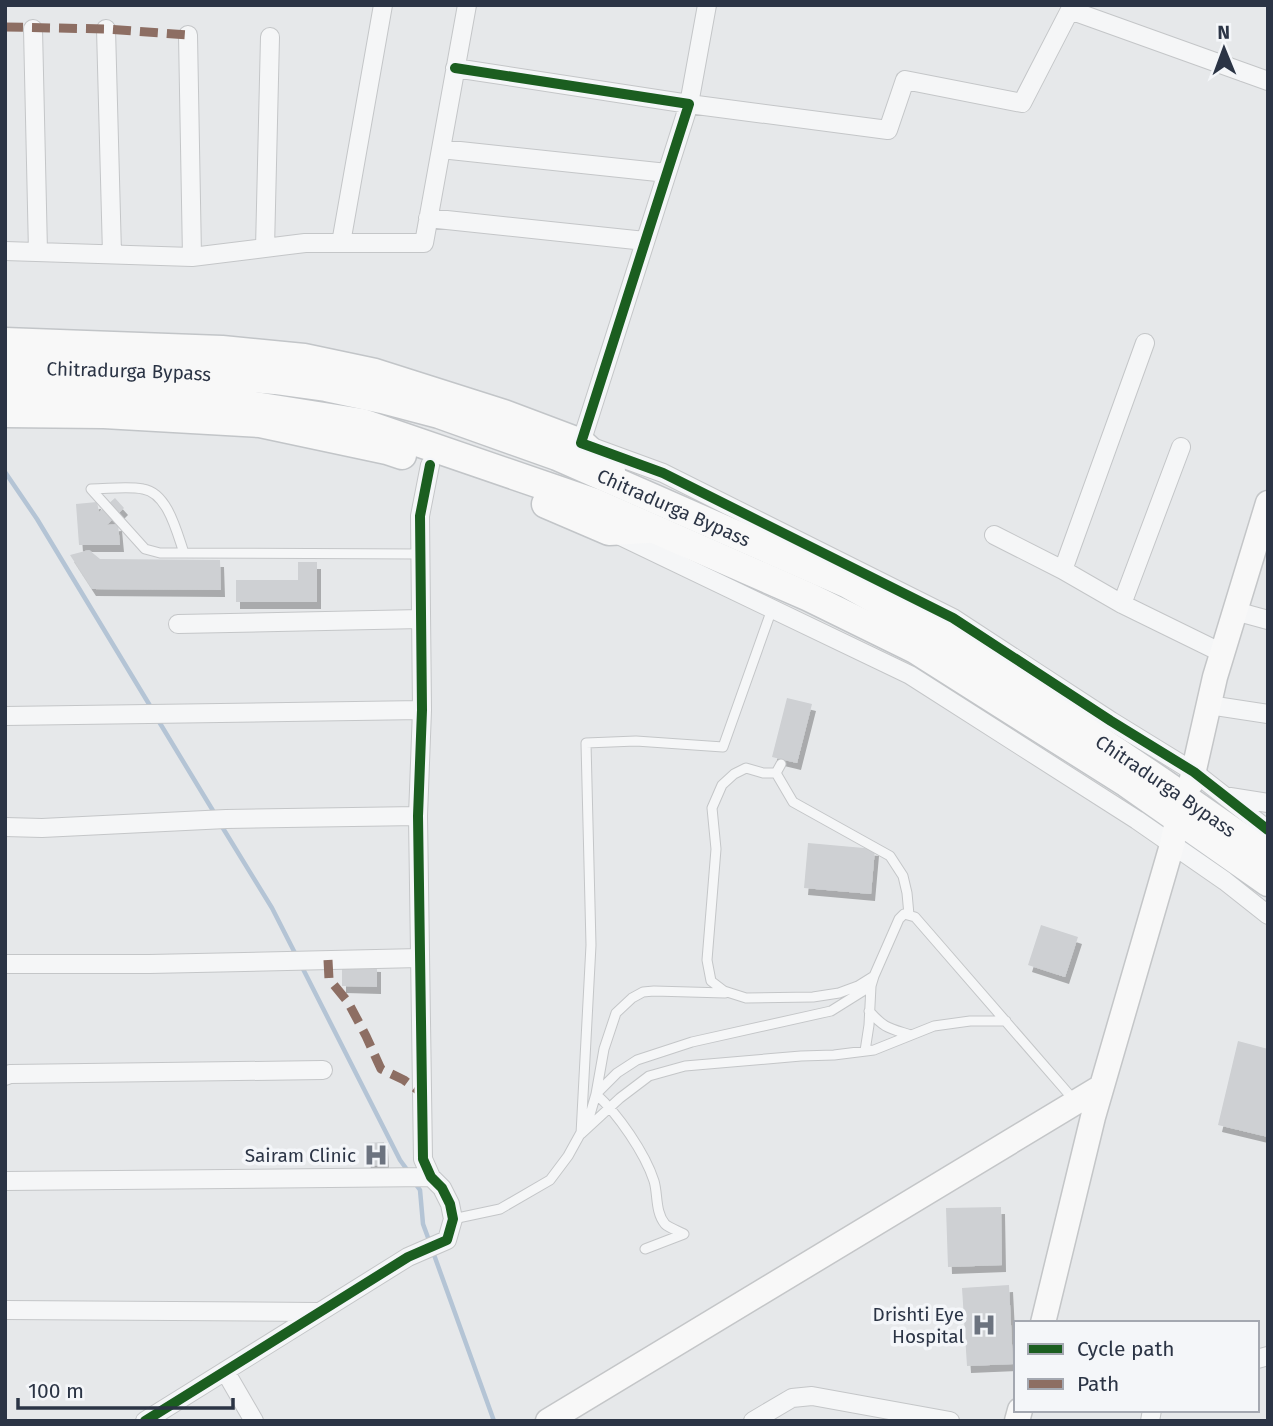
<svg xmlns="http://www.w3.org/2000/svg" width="1273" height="1426" font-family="'Fira Sans',sans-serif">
  <defs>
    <filter id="shadow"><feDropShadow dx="4" dy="7" stdDeviation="0" flood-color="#0004"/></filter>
  </defs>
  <rect width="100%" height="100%" fill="#e6e8ea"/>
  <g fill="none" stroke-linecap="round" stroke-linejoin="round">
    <path stroke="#b4c4d5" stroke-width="4.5" d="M 5,472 L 37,519 L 152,709
      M 158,720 L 215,814
      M 221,825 L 272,908 L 297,957
      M 301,965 L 400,1160 L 408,1171
      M 414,1182 L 420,1190 L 423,1224 L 430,1243
      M 433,1252 L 494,1421"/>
  </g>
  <path fill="#ced0d3" filter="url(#shadow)" d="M 115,498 L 124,508 L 107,525 L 118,524 L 120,545 L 79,545 L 76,504 L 97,502 L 99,512 Z
    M 89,550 L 100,559 L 220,560 L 221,590 L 92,589 L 70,555 Z
    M 298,562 L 317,562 L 317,602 L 236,602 L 236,580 L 298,580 Z
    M 787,698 L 812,704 L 797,763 L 772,757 Z
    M 808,843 L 875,849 L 871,894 L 804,888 Z
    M 1041,925 L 1078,937 L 1065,977 L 1028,965 Z
    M 342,964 L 377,965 L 377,987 L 342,986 Z
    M 1238,1041 L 1268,1049 L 1268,1137 L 1218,1125 Z
    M 384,1142 L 385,1165 L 367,1166 L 366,1143 Z
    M 1001,1207 L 1002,1265 L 948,1267 L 946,1208 Z
    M 1009,1285 L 1013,1364 L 967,1366 L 962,1288 Z"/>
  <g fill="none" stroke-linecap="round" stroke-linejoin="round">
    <g stroke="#c4c6c8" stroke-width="11">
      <path id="lane" d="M 184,553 L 160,553 L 145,549 L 91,489 C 108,489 127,486 143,489 C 168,493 177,533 184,553 L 420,554
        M 781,764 L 776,773 L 763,773 L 746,768 L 734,774 L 722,785 L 712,808 L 716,849 L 707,960 L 711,981 L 724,991 L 746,998 L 813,997 L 839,993 L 858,986 L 874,976 L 899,919 L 904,914 L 915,917 L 1074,1100
        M 776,773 L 793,802 L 890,856 L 903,876 L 907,893 L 909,915
        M 869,1011 C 885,1029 889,1028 911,1035
        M 865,1051 L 869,1025 L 871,986
        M 581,1134 L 591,945 L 586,743 L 636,741 L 723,747 L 772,609
        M 581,1134 L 620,1098 L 649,1076 L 685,1066 L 801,1056 L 834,1055 L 874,1050 L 934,1026 L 970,1021 L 1006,1021
        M 453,1219 L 500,1209 L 550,1180 L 568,1156 L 589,1118 L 596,1094 L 604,1049 L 616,1013 L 632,998 L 643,992 L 654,991 L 725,993
        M 645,1249 L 684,1234 C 679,1231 669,1228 665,1224 C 655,1212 658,1194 654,1181 C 645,1153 618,1114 596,1094 L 617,1073 L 637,1060 L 692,1042 L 831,1011 L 871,986 L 874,976"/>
    </g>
    <g stroke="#c4c6c8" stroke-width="20">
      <path id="street" d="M 707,5 L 689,104 L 888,130 L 905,80 L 1022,103 L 1070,10 L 1268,81
        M 33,29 L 38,252
        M 106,29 L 112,254
        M 188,35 L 192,257
        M 455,68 L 689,104 L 581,443 L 663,473 L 953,618 L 1111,721 L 1194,772 L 1268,830
        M 441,149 L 667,173
        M 428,218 L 645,241
        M 341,243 L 383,5
        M 265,248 L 270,37
        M 5,251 L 192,257 L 305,243 L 424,243 L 467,5
        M 616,534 L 910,675 L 1137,820 L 1225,881 L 1268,915
        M 994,535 L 1063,570 L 1122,604 L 1222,653
        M 1063,570 L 1145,343
        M 1122,604 L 1181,447
        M 1235,611 L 1268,620
        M 178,624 L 421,619
        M 1209,705 L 1268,714
        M 5,716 L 422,710
        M 1230,797 L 1268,803
        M 5,827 L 42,828 L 226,819 L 418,816
        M 5,964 L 149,964 L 420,958
        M 5,1076 L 10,1074 L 323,1070
        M 5,1181 L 431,1177
        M 5,1310 L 319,1312
        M 1257,1359 L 1268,1356
        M 225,1371 L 254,1421
        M 145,1421 L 408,1257 L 447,1240 L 453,1219 L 450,1204 L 442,1188 L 431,1177 L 423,1159 L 418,816 L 422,710 L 420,516 L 430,465
        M 753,1421 L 792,1398 L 812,1396 L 950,1421
        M 1150,1421 L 1152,1410"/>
    </g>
    <g stroke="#c4c6c8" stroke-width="27">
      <path id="secondary" d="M 1191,783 L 1215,677 L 1268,503
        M 1043,1323 L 1093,1117 L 1172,845 L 1175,830
        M 548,1421 L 1101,1087
        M 1017,1421 L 1020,1410"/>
    </g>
    <g stroke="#c2c5c8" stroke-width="31">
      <g id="primary">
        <path d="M 5,342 L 222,350 L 304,358 L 375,373 L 504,414 L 581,443 L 611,471"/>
        <path id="s1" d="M 5,367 L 184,372 L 275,380 L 326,387 L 382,399 L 439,414 L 557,456 L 848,584 L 959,646 L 1163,783 L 1268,856"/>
        <path d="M 5,390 L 205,398 L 362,423 L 595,503 L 809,597 L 915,649 L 1127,783 L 1268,882"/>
        <path d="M 5,413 L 104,414 L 260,423 L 387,450 L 402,455"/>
        <path d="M 546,504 L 609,531 L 647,529"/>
      </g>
    </g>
    <use href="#lane" stroke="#f5f6f7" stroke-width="9"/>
    <use href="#street" stroke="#f5f6f7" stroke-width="18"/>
    <use href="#secondary" stroke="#f8f8f8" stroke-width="24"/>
    <use href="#primary" stroke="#f8f8f8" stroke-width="28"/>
    <path stroke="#8d6e63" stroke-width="9" stroke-dasharray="18 9" stroke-linecap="butt" d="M 5,27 L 106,29 L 188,35
      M 328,960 L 329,979 L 348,1002 L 366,1036 L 381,1069 L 404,1080 L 422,1093"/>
    <g stroke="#f4f6f9" stroke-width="15">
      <path id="cycleway" d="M 455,68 L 689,104 L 581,443 L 663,473 L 953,618 L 1111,721 L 1194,772 L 1268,830
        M 145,1421 L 408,1257 L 447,1240 L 453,1219 L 450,1204 L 442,1188 L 431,1177 L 423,1159 L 418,816 L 422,710 L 420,516 L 430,465"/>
    </g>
    <use href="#cycleway" stroke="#1b5e20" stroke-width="10"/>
  </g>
  <defs>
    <g id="hospital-bare" transform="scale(1.89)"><path d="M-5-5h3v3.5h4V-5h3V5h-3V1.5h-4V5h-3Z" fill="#6c737f" stroke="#f4f6f9" stroke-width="2.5" paint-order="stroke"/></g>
  </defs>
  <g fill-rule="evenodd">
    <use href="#hospital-bare" x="376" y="1155"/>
    <use href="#hospital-bare" x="984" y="1325"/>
  </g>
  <g text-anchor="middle" stroke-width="7" stroke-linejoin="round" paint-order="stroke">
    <g font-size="19" fill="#2b3445" stroke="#f4f6f9">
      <text dy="7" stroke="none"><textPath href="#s1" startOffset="124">Chitradurga Bypass</textPath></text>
      <text dy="7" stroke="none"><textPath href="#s1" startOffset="691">Chitradurga Bypass</textPath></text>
      <text dy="7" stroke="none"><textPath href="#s1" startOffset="1258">Chitradurga Bypass</textPath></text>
    </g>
    <g font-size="19" fill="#2b3445" stroke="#f4f6f9" text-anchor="end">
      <text x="356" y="1162">Sairam Clinic</text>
      <text x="964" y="1321">Drishti Eye<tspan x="964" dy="22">Hospital</tspan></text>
    </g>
  </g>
  <rect width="1273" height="1426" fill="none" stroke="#2b3445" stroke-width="14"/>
  <rect x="1014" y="1321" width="245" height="91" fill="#f4f6f9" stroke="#a4a8b1" stroke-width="2"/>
  <rect x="1028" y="1344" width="35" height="10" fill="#1b5e20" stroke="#a4a8b1" stroke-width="2"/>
  <text x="1077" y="1356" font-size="21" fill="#2b3445">Cycle path</text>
  <rect x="1028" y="1379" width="35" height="10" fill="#8d6e63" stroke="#a4a8b1" stroke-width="2"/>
  <text x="1077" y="1391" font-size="21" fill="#2b3445">Path</text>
  <g transform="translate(1224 49) rotate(359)" stroke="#f4f6f9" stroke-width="5" paint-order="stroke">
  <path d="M0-5L12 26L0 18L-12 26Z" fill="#2b3445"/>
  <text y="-10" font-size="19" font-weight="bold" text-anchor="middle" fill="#2b3445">N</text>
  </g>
  <path d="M18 1398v10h215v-10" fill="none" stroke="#2b3445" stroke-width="3.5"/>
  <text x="28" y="1398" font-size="21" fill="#2b3445" stroke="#f4f6f9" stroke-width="5" paint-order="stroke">100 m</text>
</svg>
